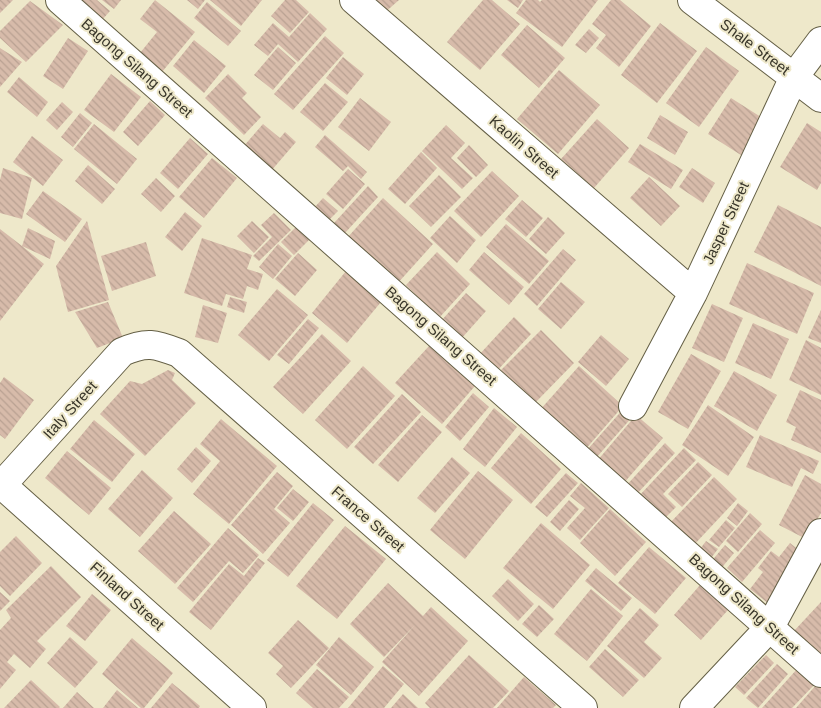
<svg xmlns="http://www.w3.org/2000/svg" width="821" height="708" font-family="Helvetica,sans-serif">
  <defs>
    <pattern id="building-back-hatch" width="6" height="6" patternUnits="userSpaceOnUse" patternTransform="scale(1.25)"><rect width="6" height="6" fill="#d7bbaa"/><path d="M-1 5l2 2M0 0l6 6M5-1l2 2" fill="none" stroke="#b9a192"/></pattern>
  </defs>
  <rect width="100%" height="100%" fill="#eee8ca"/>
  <path fill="url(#building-back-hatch)" d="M 0,0 L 13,0 L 0,13 Z
    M 82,0 L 97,0 L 110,11 L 102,20 L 80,2 Z
    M 102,0 L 121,0 L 114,9 Z
    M 155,0 L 195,32 L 162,72 L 140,53 L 157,32 L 140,19 Z
    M 187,0 L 205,0 L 198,9 Z
    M 210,0 L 262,0 L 241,26 Z
    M 285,0 L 296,0 L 309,12 L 290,33 L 271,16 Z
    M 368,0 L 399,0 L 382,15 Z
    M 483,0 L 492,0 L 520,24 L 480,70 L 447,42 Z
    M 507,0 L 523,0 L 518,8 Z
    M 526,0 L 538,0 L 540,2 L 542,0 L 598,0 L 562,47 L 516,13 Z
    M 611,0 L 620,0 L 651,26 L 619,67 L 596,48 L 606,35 L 592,24 Z
    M 30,1 L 63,25 L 26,62 L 0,38 L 0,31 Z
    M 207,2 L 241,31 L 228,46 L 194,18 Z
    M 310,13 L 327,29 L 298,62 L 278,44 L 268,56 L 254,45 L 273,23 L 289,37 Z
    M 660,23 L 697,51 L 657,103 L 621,75 Z
    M 527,25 L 565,58 L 539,88 L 501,55 Z
    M 589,29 L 599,38 L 586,53 L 575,45 Z
    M 325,36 L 344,53 L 293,110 L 274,94 Z
    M 68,38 L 88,51 L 63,89 L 43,76 Z
    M 194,40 L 226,66 L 204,93 L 173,66 Z
    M 278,47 L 296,63 L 273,90 L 254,75 Z
    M 706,47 L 739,71 L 699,127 L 666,103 Z
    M 0,48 L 22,62 L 0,87 Z
    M 343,57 L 364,74 L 347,95 L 326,78 Z
    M 559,70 L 600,105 L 558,154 L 517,119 Z
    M 111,74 L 141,97 L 114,132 L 84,110 Z
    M 228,74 L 247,93 L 242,98 L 261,117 L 244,135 L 205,98 Z
    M 19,77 L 48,102 L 37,117 L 7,92 Z
    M 325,83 L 348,102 L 323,131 L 300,112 Z
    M 360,98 L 391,122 L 369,151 L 338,127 Z
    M 731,98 L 767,121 L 744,157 L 708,134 Z
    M 150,101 L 165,115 L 138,146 L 123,132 Z
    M 62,102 L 73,112 L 57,130 L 46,120 Z
    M 80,113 L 92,123 L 73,147 L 61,137 Z
    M 660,115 L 688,132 L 675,155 L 647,138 Z
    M 597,119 L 629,148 L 594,188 L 561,159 Z
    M 807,123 L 821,132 L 821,183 L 817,190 L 780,167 Z
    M 94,124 L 137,159 L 117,184 L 74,149 Z
    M 263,124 L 280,138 L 285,132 L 296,142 L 271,171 L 243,147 Z
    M 446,125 L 465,143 L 451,158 L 473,178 L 462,189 L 422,151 Z
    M 325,135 L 367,172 L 361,179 L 348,166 L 343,171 L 315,147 Z
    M 32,136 L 63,160 L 43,186 L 13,162 Z
    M 190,138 L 208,154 L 178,189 L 160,173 Z
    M 640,144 L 683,170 L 671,189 L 628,162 Z
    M 469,145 L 488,165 L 476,177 L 457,158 Z
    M 421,152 L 437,168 L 405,204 L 388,189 Z
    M 212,158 L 237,178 L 204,218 L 179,197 Z
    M 88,165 L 115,189 L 102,204 L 75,181 Z
    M 3,168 L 32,178 L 22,219 L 0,213 L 0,180 Z
    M 692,168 L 715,183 L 703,203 L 679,187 Z
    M 348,169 L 365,184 L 343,209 L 326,194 Z
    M 492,171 L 519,196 L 481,237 L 454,211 Z
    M 439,175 L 461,197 L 431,227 L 409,206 Z
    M 649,177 L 680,206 L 661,226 L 630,198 Z
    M 156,178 L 175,196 L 161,212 L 141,194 Z
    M 368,186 L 378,197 L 345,233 L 334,223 Z
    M 43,191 L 82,219 L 65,242 L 26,214 Z
    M 323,198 L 338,211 L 328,221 L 314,208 Z
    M 383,198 L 433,244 L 397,284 L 347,238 Z
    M 522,200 L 543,218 L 526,237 L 505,219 Z
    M 778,205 L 821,227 L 821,286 L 754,252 Z
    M 185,212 L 202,226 L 182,251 L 165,237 Z
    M 274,213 L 291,230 L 259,261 L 253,256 L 272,237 L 261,225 Z
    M 450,216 L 476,240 L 457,263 L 430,238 Z
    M 548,217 L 565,233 L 546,254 L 529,239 Z
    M 87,221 L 109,300 L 68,312 L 56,266 Z
    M 252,221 L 269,237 L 254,253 L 237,236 Z
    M 506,224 L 549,261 L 529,284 L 486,247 Z
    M 297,226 L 310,239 L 294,255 L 281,242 Z
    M 28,228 L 55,241 L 50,259 L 22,246 L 44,264 L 0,321 L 0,229 L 22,246 Z
    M 202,238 L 252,255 L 247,269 L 263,274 L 258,290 L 247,286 L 243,299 L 226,294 L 222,306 L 184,293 Z
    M 146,242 L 156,276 L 112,291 L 101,256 Z
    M 278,244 L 292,256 L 273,279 L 259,267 Z
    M 563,249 L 576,260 L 537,306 L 524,294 Z
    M 437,252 L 470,284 L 439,318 L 406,285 Z
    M 484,252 L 524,287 L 509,305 L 469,270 Z
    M 298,253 L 317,270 L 295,296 L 275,279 Z
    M 747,263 L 814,293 L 797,334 L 729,304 Z
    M 346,271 L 381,302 L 347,343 L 312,313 Z
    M 561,282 L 585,302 L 561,329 L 538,309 Z
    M 277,289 L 308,315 L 269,361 L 238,335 Z
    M 466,293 L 486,311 L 461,339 L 441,321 Z
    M 230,297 L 247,302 L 244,313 L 227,307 Z
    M 108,302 L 123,338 L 97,348 L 75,312 Z
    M 712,304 L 743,318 L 724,362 L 692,348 Z
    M 203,305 L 227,313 L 218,343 L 195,337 Z
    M 821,310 L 821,343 L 808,338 Z
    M 514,317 L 531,334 L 496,372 L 478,356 Z
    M 308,319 L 319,328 L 289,364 L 277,355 Z
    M 753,323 L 789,339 L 771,379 L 735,363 Z
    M 541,330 L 574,363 L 534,404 L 501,370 Z
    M 322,334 L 351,361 L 303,414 L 273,387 Z
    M 601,335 L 629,359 L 606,386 L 578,362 Z
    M 806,340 L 821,348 L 821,395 L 789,380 Z
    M 429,346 L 475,386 L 442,424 L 395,383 Z
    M 691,354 L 721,371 L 688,429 L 658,412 Z
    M 363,366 L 395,396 L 347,449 L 315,420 Z
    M 579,366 L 623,406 L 584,451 L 539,411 Z
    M 168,370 L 175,373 L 172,380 L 196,403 L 145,456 L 100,414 L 130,381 L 142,384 Z
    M 734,371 L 777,395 L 757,431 L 714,406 Z
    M 4,377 L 34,400 L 5,439 L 0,435 L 0,383 Z
    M 800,390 L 821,400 L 821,453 L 791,440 L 796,427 L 786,422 Z
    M 473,393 L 489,407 L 460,441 L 445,427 Z
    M 402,394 L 421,412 L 373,464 L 354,447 Z
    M 708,405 L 754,437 L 728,476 L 682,445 Z
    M 625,407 L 634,415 L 596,458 L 587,450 Z
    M 494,408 L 517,427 L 485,467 L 463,449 Z
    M 422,415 L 442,432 L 398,482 L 378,465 Z
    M 636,415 L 663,438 L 623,484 L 597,461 Z
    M 221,419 L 277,466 L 229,524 L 193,494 L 220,461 L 200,444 Z
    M 94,420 L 135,454 L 112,482 L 70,449 Z
    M 521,433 L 561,469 L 531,504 L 491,468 Z
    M 760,435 L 819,461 L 813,474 L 801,468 L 792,487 L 746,467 Z
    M 665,443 L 675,453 L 635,496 L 625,487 Z
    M 196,447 L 211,461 L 192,483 L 177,469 Z
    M 684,448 L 696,460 L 663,494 L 676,507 L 663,520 L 638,497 Z
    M 67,451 L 111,488 L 89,515 L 45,478 Z
    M 452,457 L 470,473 L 435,513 L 417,498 Z
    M 698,462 L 712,475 L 682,507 L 668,494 Z
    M 142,470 L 173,498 L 140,537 L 108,509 Z
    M 478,471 L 513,500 L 465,559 L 430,530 Z
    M 277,472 L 293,486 L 274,509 L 290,523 L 263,554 L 231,525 Z
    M 566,473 L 578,483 L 547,517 L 535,507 Z
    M 805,475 L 821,484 L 821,513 L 806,539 L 779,525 Z
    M 714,477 L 737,499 L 692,547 L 668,525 Z
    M 581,483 L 609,508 L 580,540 L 567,528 L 585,508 L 570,496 Z
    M 293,489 L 309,502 L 293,521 L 277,508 Z
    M 569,500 L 579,509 L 560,531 L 550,522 Z
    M 313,503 L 334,520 L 288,577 L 267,560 Z
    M 738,503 L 748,511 L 737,526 L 727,518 Z
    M 610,509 L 646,542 L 615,576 L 580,543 Z
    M 174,511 L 211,544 L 175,584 L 138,551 Z
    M 750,513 L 762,524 L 738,552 L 726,541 Z
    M 726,520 L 735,528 L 719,547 L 709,540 Z
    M 541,523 L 590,565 L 553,609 L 503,568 Z
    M 345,526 L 386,559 L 337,619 L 296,586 Z
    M 228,528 L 259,555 L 243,573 L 229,561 L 193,602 L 177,588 Z
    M 760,530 L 775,543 L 742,582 L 727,568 Z
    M 16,536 L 42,563 L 10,596 L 0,586 L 0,552 Z
    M 706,541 L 718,549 L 708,562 L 697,553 Z
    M 790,543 L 806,556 L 769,604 L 750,589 L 763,572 L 758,568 L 771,551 L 779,557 Z
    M 725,545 L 734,553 L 719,571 L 710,563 Z
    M 649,547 L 686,578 L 655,614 L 618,583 Z
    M 258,558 L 265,563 L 211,630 L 189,612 L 229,564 L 244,576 Z
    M 51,566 L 81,597 L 37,641 L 46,649 L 30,668 L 14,654 L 7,662 L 16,670 L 0,689 L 0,630 L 11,618 L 6,610 Z
    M 596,568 L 632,598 L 621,611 L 585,581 Z
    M 508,579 L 534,604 L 518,621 L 492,596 Z
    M 388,583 L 423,616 L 431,607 L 468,641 L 419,696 L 382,662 L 415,625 L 384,657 L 350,624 Z
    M 700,585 L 728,610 L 701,640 L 674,615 Z
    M 591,589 L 623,616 L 587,661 L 554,634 Z
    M 0,592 L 10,601 L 0,611 Z
    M 92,594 L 111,610 L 85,641 L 66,626 Z
    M 821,602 L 821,658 L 793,632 Z
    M 539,605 L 554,619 L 537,637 L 522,624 Z
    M 640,608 L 659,625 L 644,642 L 662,658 L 644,678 L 607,646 Z
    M 298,620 L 329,648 L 291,688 L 276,674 L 283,666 L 268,653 Z
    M 70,637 L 98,662 L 75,688 L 47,663 Z
    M 339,637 L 374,667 L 351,695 L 316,665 Z
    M 132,638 L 173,673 L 144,708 L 141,708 L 102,674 Z
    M 605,649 L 639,680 L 623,697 L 589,667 Z
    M 469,655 L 509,691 L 493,708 L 430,708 L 425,703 Z
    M 766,655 L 774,663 L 744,695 L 735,687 Z
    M 777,664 L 788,674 L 758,708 L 746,698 Z
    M 383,666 L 404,684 L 384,708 L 348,708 Z
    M 798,668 L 815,684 L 792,708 L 762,708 Z
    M 317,669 L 349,697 L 339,708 L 313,708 L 296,693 Z
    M 524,677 L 556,705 L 553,708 L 497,708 Z
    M 31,680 L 60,707 L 59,708 L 4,708 Z
    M 172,683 L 200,706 L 199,708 L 151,708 Z
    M 817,684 L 821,688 L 821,708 L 796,708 Z
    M 117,690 L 138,708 L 103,708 Z
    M 77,692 L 94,708 L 63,708 Z
    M 403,694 L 418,708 L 391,708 Z"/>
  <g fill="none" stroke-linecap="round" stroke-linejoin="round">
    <g stroke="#645f45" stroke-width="30">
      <path id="street" d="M 60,0 L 821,673
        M 354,0 L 693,293
        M 692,0 L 821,98
        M 633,406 L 693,293 L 794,77 L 821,41
        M 2,485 L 252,708
        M 0,487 L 122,352 C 147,341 155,344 179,353 L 583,708"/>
    </g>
    <g stroke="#645f45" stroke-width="30">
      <path id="secondary" d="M 694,708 L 770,627 L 821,533"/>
    </g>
    <use href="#street" stroke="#fff" stroke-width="28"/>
    <use href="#secondary" stroke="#fff" stroke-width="28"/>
  </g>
  <g text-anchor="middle" stroke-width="4" stroke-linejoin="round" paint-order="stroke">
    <g font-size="15" fill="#39362a" stroke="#eee8ca">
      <text transform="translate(755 47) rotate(37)" y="5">Shale Street</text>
      <text transform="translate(137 68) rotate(41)" y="5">Bagong Silang Street</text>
      <text transform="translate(524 147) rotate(41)" y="5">Kaolin Street</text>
      <text transform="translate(726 223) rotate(-65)" y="5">Jasper Street</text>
      <text transform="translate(441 336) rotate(41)" y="5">Bagong Silang Street</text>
      <text transform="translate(70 410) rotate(-48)" y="5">Italy Street</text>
      <text transform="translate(368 519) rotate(41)" y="5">France Street</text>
      <text transform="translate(127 596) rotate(42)" y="5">Finland Street</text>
      <text transform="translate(744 604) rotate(42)" y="5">Bagong Silang Street</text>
    </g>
  </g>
</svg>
